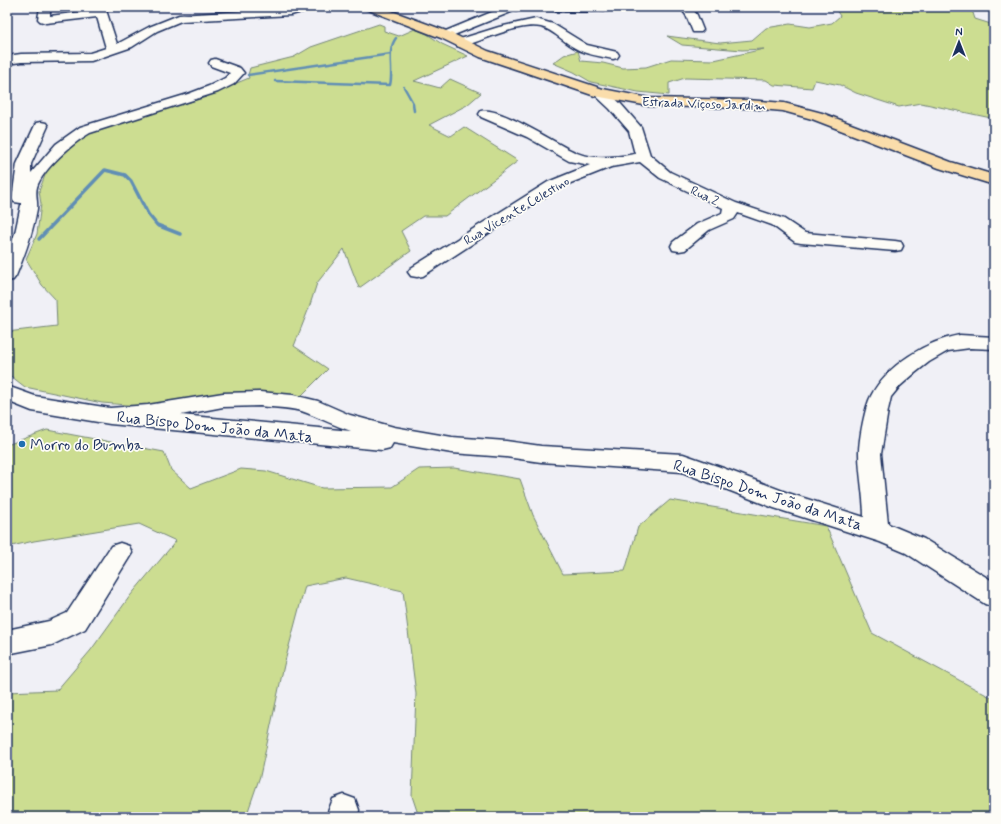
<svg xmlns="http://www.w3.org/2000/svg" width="1001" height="824" font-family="Mynerve,sans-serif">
  <rect width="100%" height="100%" fill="#f0f0f6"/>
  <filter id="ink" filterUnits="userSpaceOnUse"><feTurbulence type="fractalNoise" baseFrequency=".025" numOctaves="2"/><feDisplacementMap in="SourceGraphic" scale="8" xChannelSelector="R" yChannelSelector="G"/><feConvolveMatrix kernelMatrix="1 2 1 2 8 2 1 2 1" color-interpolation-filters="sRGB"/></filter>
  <g filter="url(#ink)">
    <path fill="#ccdd91" stroke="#748678" d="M 853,7 L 971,7 L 975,19 L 994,25 L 994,122 L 991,118 L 921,103 L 899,107 L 856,93 L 840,85 L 815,80 L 812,88 L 774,85 L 766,80 L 685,78 L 669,83 L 669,95 L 638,92 L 591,82 L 574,72 L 553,63 L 564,55 L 578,51 L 581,61 L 603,63 L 623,68 L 646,67 L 671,59 L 714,60 L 764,49 L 742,50 L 682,45 L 667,36 L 720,43 L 752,40 L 766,28 L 790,24 L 810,27 L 832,23 L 840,16 L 836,10 Z
      M 379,24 L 384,26 L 384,31 L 399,36 L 415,29 L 427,34 L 442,44 L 468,56 L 414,81 L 440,88 L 450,79 L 481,93 L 467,105 L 429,125 L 451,136 L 464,127 L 518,161 L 445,216 L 423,216 L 401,231 L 411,251 L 359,288 L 344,249 L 317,283 L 309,308 L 294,346 L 328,369 L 299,398 L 215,394 L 152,407 L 102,403 L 25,387 L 7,373 L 7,332 L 57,326 L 56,300 L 42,285 L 26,259 L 37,234 L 41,204 L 39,191 L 49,165 L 73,141 L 100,125 L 190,102 L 249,78 L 248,75 L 250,68 L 294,57 L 311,47 Z
      M 47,430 L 164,452 L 171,470 L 191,488 L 241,469 L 266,471 L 322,488 L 392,487 L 419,469 L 454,468 L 520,479 L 533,515 L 563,574 L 625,571 L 638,527 L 670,500 L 826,526 L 872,633 L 994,699 L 994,817 L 419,817 L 412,796 L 416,694 L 403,591 L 346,578 L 305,586 L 284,665 L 260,776 L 246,817 L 7,817 L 7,692 L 57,690 L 91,650 L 130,596 L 176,541 L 139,524 L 34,541 L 7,547 L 7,445 Z"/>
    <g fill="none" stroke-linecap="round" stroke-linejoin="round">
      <path stroke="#608eb5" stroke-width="2.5" d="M 248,75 L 391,54
        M 275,81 L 390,85 C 394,70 386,51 396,38
        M 404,87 L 413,103 L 414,111"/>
      <path stroke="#608eb5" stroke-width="3.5" d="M 39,239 L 105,170 L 125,175 L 131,181 L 148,214 L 157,225 L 180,234"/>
      <g stroke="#1b2f5e" stroke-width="3">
        <path id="minor" d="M 40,7 L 50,7 L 50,16 L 96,10 L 95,7 L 105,7 L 117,44 L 149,27 L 179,15 L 313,7 L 312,9 L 291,15 L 181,21 L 157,31 L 132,47 L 91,61 L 21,62 L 7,64 L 7,56 L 21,54 L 90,53 L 106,48 L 97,17 L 46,23 L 40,21 L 38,19 Z
          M 504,7 L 529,7 L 528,9 L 511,12 L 449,37 L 441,37 L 439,35 L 441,33 Z
          M 541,7 L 622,7 C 617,14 558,11 546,10 Z
          M 680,7 L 691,7 L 697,15 L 703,30 L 701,32 L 693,32 L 686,15 Z
          M 536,19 L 553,24 L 587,45 L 617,52 L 619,55 L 617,58 L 613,59 C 600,56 586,55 575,48 C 563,42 554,30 541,27 C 520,22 482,41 461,47 L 457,46 L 455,43 L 457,40 L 499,27 Z
          M 215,59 L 240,68 L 244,73 L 234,84 L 218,92 L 90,133 C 74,142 42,170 37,187 C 35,194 38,202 37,209 C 33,232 25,254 16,276 L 13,280 L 7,281 L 7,256 L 15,233 L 21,205 L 21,203 L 14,202 L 12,199 L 17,164 L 36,123 L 41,122 L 46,123 L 48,126 L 31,164 L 31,173 L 56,144 L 80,127 L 188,94 L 209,86 L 225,78 L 230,73 L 211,66 L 209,63 L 211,60 Z
          M 600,89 L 605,90 L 620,103 L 641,127 L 650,155 L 670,172 L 736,203 L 784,219 L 805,233 L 895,241 L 901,242 L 903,246 L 901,250 L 895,251 L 801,243 L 795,242 L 772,225 L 738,213 L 734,219 L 709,230 L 685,250 L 679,251 L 673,250 L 671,246 L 673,242 L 697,224 L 722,213 L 723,208 L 660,178 L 640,162 L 611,167 L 558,188 L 423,276 L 417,277 L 411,276 L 408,272 L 411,268 L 548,182 L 590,165 L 569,161 L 527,137 L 481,117 L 479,114 L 481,111 C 500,106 557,145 577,153 C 593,160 618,157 635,154 L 629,131 L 610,109 L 593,93 L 595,90 Z
          M 960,335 L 994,337 L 994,349 L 970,348 L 948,351 L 929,362 L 915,373 L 900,386 L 891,397 L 888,410 L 881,454 L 888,524 L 924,539 L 994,582 L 994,607 L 985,604 L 906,553 L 880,542 L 774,508 L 682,472 L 541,462 L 506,457 L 452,453 L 393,443 L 390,448 L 382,450 L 110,424 L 32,411 L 7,401 L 7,386 L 35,396 L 110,408 L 148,405 L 223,393 L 260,392 L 293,395 L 318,401 L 350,415 L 394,427 L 452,437 L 506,441 L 541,446 L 683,454 L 723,468 L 788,493 L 864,517 C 864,496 859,474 859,453 C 859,439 865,407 871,396 C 887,365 926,341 960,335 ZM 260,406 C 275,408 293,407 307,413 C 322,419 336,426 351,431 L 181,415 L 223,407 Z
          M 120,543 L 129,546 L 132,553 L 85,629 L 52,645 L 7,654 L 7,630 L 49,621 L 67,613 L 111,546 Z
          M 344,795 L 355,799 L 359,810 L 358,817 L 326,817 L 333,799 Z"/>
      </g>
      <g stroke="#1b2f5e" stroke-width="3">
        <path id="major" d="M 364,7 L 381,7 L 449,32 L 488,51 L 603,89 L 649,98 L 747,100 L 784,103 L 822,113 L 951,162 L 994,175 L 994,185 L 939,168 L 812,119 L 783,111 L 747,108 L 649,106 L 595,96 L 480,57 L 441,38 L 366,9 Z"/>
      </g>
      <use href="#minor" fill="#fdfcf7" fill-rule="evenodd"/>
      <use href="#major" fill="#faddab" fill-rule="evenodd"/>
    </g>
  </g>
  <circle fill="#1f6fb2" stroke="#fdfcf7" stroke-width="1.5" cx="22" cy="444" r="4"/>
  <g text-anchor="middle" stroke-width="3.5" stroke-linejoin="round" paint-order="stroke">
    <g font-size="13" fill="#1b2f5e" stroke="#fdfcf7">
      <text transform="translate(704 103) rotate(2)" y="5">Estrada Viçoso Jardim</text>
      <text transform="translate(705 195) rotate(25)" y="5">Rua 2</text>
      <text transform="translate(516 210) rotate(-31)" y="5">Rua Vicente Celestino</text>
    </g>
    <g font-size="16" fill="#1b2f5e" stroke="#fdfcf7">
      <text transform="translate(215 426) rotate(6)" y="6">Rua Bispo Dom João da Mata</text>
      <text transform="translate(768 494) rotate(18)" y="6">Rua Bispo Dom João da Mata</text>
    </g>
    <g font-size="16" fill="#1b2f5e" stroke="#fdfcf7" text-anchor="start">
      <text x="30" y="450">Morro do Bumba</text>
    </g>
  </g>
  <rect width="1001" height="824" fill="none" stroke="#fdfcf7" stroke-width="24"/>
  <rect x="12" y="12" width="977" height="800" fill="none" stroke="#1b2f5e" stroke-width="1.5" filter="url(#ink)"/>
  <g transform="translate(959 42)" stroke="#fdfcf7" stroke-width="3" paint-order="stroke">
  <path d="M0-3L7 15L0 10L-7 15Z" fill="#1b2f5e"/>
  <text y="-6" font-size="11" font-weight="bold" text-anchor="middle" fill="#1b2f5e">N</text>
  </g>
</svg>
